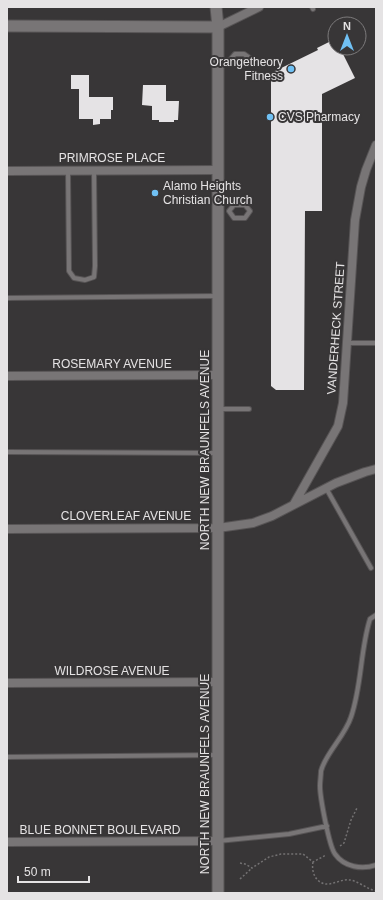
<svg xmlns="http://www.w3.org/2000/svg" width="383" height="900" font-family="Arial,sans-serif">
  <rect width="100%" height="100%" fill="#383637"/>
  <path fill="#e5e3e5" d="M 335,39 L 335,48 L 340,48 L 355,78 L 322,94 L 322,211 L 305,211 L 304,390 L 276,390 L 271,386 L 271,73 L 318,50 L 317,48 Z
    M 71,75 L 89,75 L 89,97 L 113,97 L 113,110 L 111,110 L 111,119 L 100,119 L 100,124 L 93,125 L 93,119 L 79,119 L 79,89 L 71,89 Z
    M 143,85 L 166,85 L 166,101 L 179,101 L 178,120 L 174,120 L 174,122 L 159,122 L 159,120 L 152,120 L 152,106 L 142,105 Z"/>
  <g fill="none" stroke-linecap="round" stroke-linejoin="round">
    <g stroke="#575455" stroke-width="6">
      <path id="lane" d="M 312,7 L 313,9
        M 219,60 L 230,60 L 235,54 L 244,54 L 251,59 L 245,65 L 236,65 L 230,60
        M 68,171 L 69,271 L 74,278 L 85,280 L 94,277 L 95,266 L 94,171
        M 234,205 L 245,205 L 250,211 L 245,218 L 234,218 L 229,211 Z
        M 7,298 L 217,296
        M 348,343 L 376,343
        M 218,409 L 249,409
        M 7,452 L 217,453
        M 326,488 L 371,568
        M 376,615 L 370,619 C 360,651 362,685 351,717 C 345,736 325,754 321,771 C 321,775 320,781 320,786 C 320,797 329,846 335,854 C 344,867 362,870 376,865
        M 7,757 L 218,755
        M 218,841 L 289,834 L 327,826"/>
    </g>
    <g stroke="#575455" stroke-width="10">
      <path id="street" d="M 218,27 L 259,7
        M 7,171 L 218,170
        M 7,376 L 218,375
        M 294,504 L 338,426 L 343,403 L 355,220 L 361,187 L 366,170 L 376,145
        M 7,529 L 218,528 L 253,523 L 272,516 L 336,483 L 365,472 L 376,469
        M 7,683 L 218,682
        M 7,842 L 218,841"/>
    </g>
    <g stroke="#575455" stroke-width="13">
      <path id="secondary" d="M 216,7 L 218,27 L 218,893
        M 7,26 L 218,27"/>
    </g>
    <path stroke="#737172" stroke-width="1.5" stroke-dasharray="2 2" stroke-linecap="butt" d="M 340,846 L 344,843 L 351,820 L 357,808
      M 313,862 C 311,872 316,885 329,884 C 336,883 343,879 350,880 C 358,881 367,889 376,891
      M 240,863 L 245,864 L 252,868 L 269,857 L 281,854 L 303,854 L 313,862 L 326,855
      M 240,879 L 252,868"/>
    <use href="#lane" stroke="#787576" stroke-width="4"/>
    <use href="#street" stroke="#787576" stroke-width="8"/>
    <use href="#secondary" stroke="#787576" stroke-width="11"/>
  </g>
  <g fill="#70c1f4" stroke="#383637" stroke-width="1.5">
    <circle cx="291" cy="69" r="4"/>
    <circle cx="270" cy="117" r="4"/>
    <circle cx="155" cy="193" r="4"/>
  </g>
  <g text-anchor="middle" stroke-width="4" stroke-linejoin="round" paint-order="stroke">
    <g font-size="12" fill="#e5e3e4" stroke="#383637" text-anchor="start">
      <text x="283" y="66" text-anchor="end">Orangetheory<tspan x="283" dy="14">Fitness</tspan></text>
      <text x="278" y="121">CVS Pharmacy</text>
      <text x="163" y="190">Alamo Heights<tspan x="163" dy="14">Christian Church</tspan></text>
    </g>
    <g font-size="12" fill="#e5e3e4" stroke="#383637">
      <text x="112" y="162">PRIMROSE PLACE</text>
      <text transform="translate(336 328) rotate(-86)" y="4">VANDERHECK STREET</text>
      <text x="112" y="368">ROSEMARY AVENUE</text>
      <text transform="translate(205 450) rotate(-90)" y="4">NORTH NEW BRAUNFELS AVENUE</text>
      <text x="126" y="520">CLOVERLEAF AVENUE</text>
      <text x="112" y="675">WILDROSE AVENUE</text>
      <text transform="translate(205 774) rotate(-90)" y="4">NORTH NEW BRAUNFELS AVENUE</text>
      <text x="100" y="834">BLUE BONNET BOULEVARD</text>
    </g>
  </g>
  <rect width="383" height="900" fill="none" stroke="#e5e3e4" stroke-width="16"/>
  <g transform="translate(347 36)"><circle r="19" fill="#383637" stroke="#7d7b7c"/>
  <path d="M0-3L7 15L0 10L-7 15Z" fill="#70c1f4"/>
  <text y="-6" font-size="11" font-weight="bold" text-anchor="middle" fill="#e5e3e4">N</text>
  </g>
  <path d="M18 876v6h71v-6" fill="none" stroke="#e5e3e4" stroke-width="2"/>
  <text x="24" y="876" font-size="12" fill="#e5e3e4" stroke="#383637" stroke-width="3" paint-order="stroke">50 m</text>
</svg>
